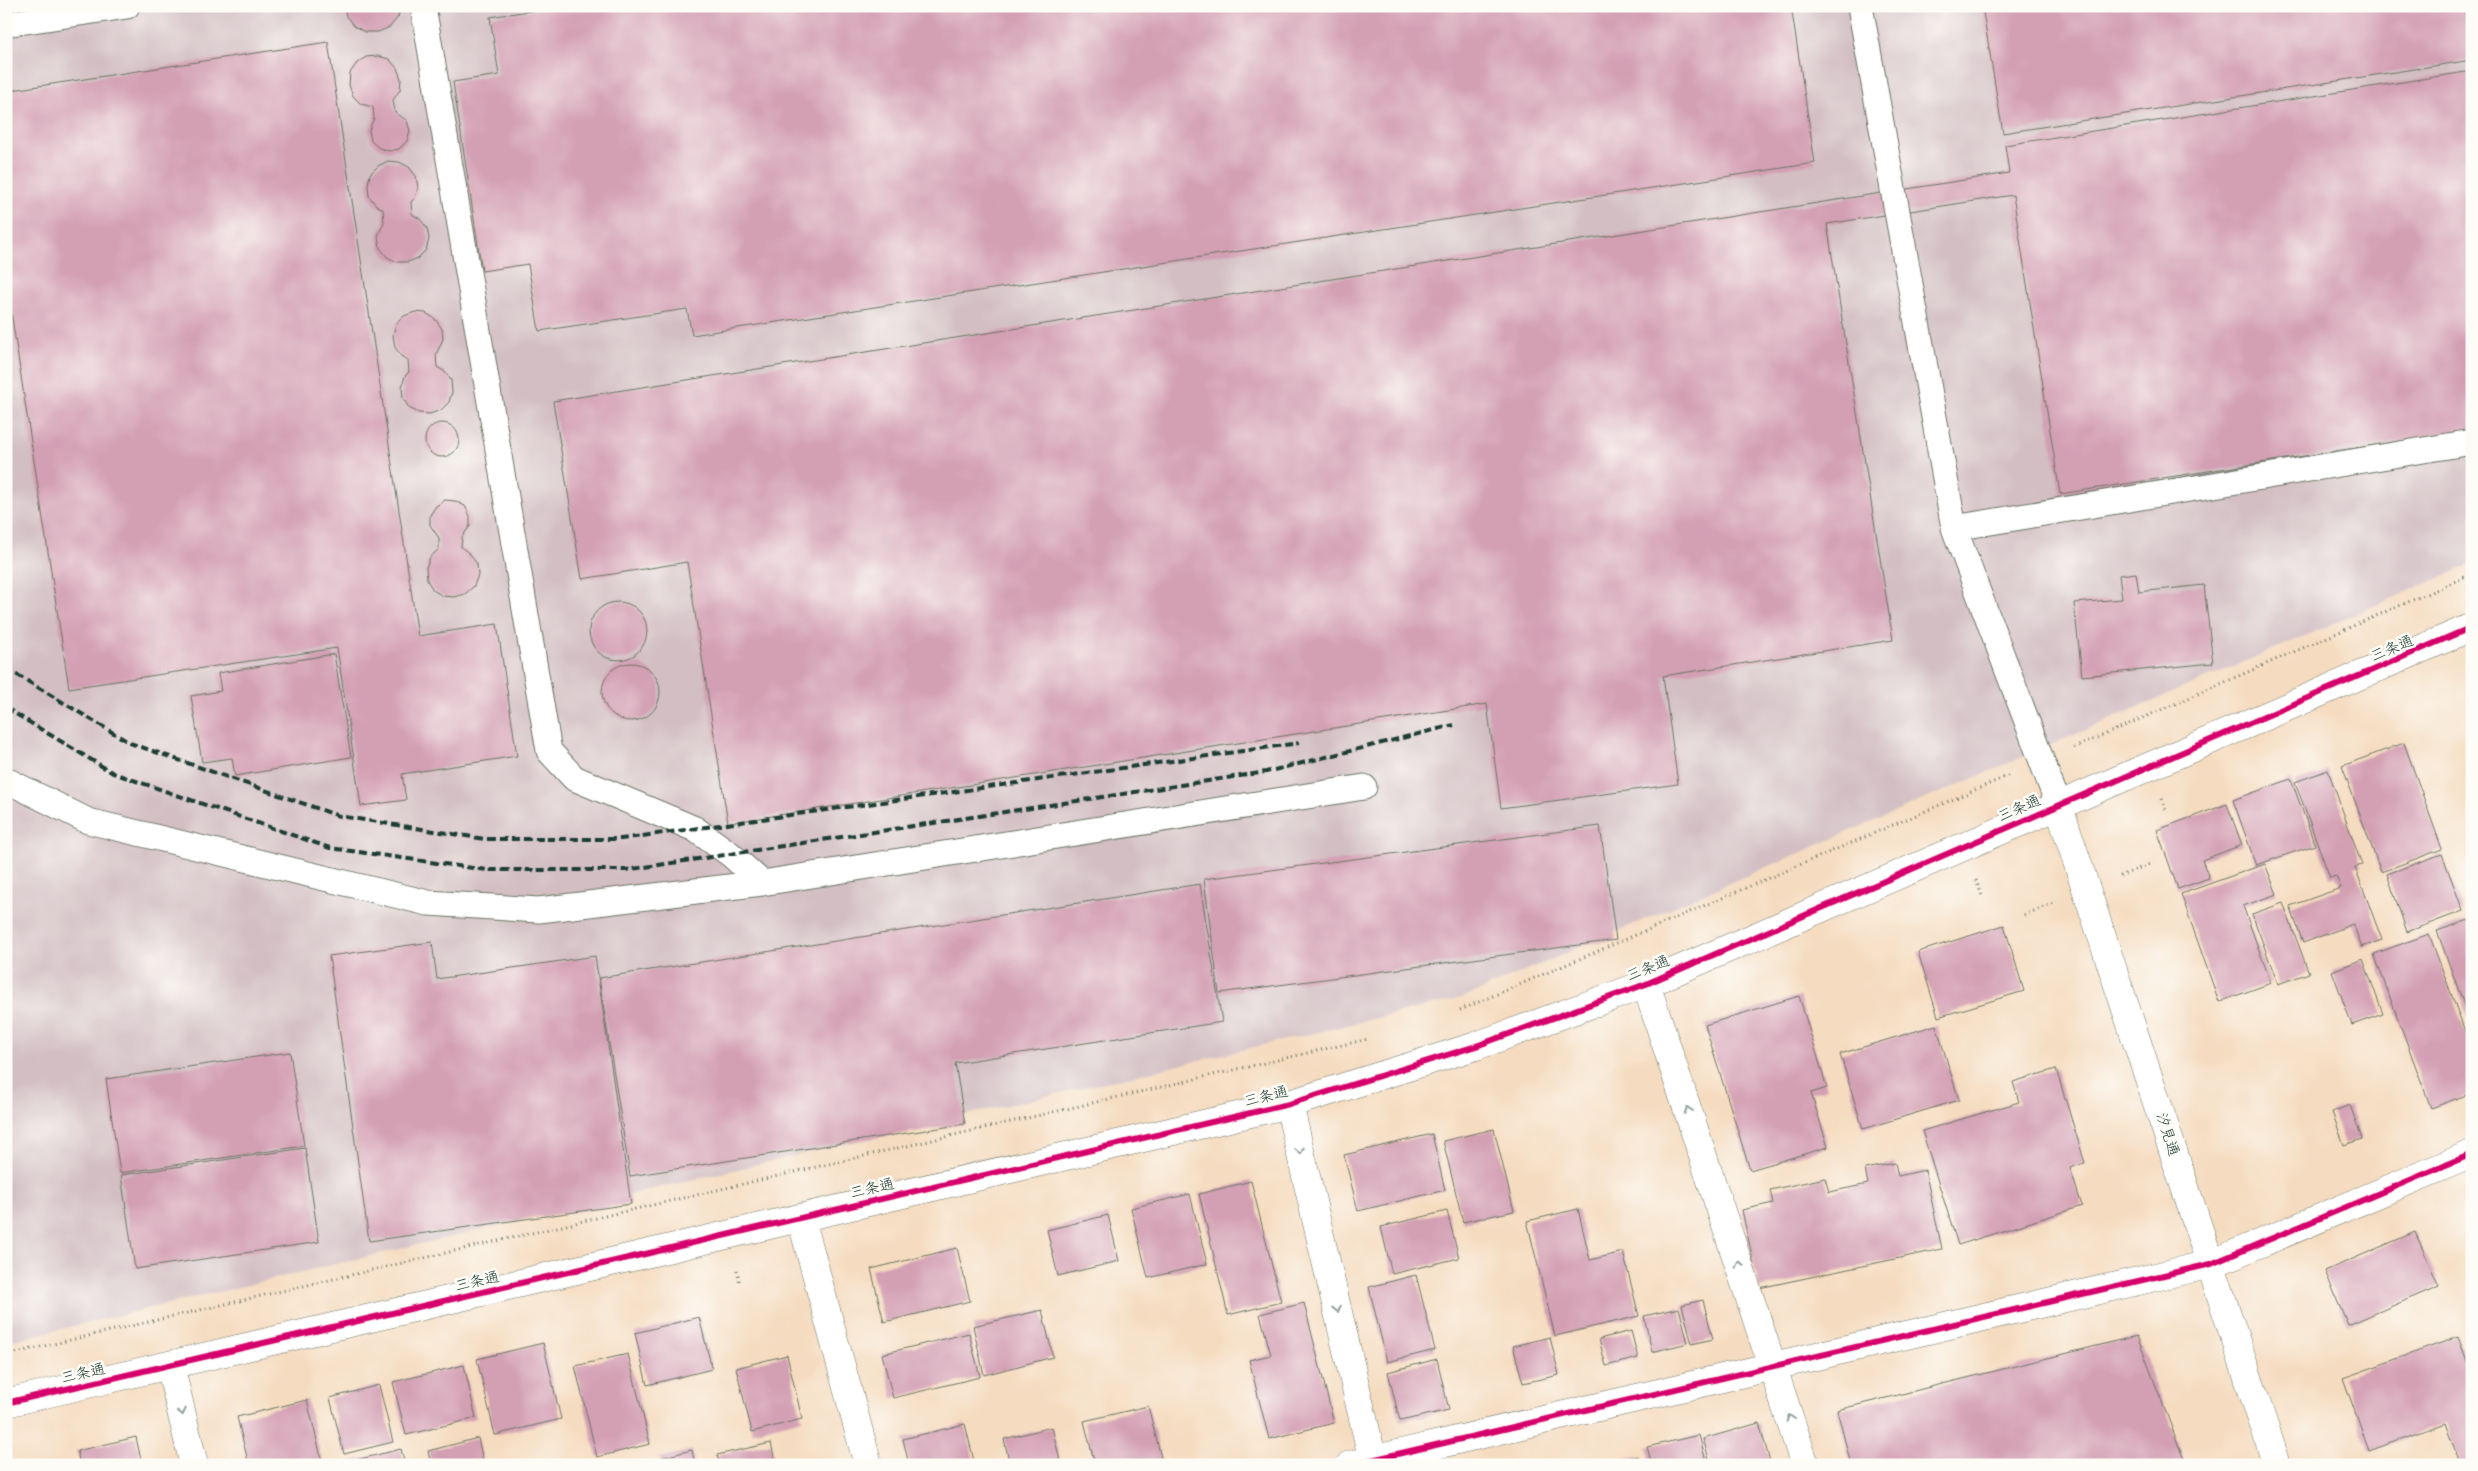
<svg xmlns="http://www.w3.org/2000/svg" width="2478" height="1471" font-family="Kalam,'Klee One',sans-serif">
  <rect width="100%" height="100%" fill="#fdfcf7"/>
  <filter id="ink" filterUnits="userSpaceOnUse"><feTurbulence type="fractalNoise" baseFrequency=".02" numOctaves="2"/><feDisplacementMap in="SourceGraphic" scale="10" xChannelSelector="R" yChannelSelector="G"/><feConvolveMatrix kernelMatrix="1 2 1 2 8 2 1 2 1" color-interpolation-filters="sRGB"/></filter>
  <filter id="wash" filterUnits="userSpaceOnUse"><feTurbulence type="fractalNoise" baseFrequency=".0096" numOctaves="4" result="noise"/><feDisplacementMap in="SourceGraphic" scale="20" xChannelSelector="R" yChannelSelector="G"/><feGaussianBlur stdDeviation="1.12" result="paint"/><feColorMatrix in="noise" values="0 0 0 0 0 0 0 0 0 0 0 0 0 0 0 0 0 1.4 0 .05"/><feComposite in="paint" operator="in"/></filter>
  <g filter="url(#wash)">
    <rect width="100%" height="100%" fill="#f5dbbf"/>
    <path fill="#d2bec3" d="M 6,6 L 2472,6 L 2472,564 L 1462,998 L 6,1342 Z"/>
    <g id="blocks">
      <path fill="#d39fb3" d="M 344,6 L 401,6 L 398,17 L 390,27 L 378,32 L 365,32 L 354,26 L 346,16 Z
        M 561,6 L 1791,6 L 1815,163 L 692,335 L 687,309 L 539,331 L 528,264 L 482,271 L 453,82 L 499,75 L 490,17 Z
        M 1982,6 L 2464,6 L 2472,60 L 2003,133 Z
        M 328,42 L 418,636 L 497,624 L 517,756 L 402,774 L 406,800 L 361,806 L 337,648 L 69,688 L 6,279 L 6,91 Z
        M 378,56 L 389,59 L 397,68 L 401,79 L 400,90 L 393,100 L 395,112 L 407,121 L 410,131 L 407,141 L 399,149 L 389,151 L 379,148 L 371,141 L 369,130 L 374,118 L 373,107 L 361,104 L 353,96 L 349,85 L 350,73 L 357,63 L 366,57 Z
        M 2472,71 L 2472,430 L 2060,494 L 2013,195 L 1827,224 L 1893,640 L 1663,676 L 1678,784 L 1501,808 L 1487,704 L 728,823 L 687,562 L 582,579 L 553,401 L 2009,173 L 2005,145 Z
        M 388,161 L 399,162 L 409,167 L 416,176 L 418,188 L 415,198 L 411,202 L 412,214 L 420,219 L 427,228 L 429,239 L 426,250 L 418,258 L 408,262 L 397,262 L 387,257 L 380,248 L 378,236 L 384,222 L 383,209 L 376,205 L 369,196 L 368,185 L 370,174 L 378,166 Z
        M 415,312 L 426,313 L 435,319 L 442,329 L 443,339 L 436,355 L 437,367 L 444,371 L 451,380 L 452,392 L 449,402 L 441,410 L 430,414 L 419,413 L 409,408 L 403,398 L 402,387 L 405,376 L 409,372 L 408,360 L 401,356 L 395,347 L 393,335 L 396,324 L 404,316 Z
        M425 440a17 17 0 1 1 34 0a17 17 0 1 1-34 0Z
        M 445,500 L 455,501 L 465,506 L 470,516 L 470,526 L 462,537 L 461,547 L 470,554 L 477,564 L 478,575 L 474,586 L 465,594 L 454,597 L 443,596 L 433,590 L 427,580 L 426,568 L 430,557 L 439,549 L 439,538 L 430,525 L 430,515 L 436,506 Z
        M 2136,573 L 2139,592 L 2204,585 L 2213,663 L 2082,676 L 2074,603 L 2122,599 L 2119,575 Z
        M589 631a29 29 0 1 1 58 0a29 29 0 1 1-58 0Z
        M 334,654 L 351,757 L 235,776 L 232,758 L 202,762 L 191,696 L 221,691 L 218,673 Z
        M602 692a29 29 0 1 1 58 0a29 29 0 1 1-58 0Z
        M 2404,743 L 2442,849 L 2381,872 L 2342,766 Z
        M 2328,770 L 2362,865 L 2355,867 L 2382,940 L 2362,947 L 2353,924 L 2303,943 L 2290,906 L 2341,888 L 2336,876 L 2330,878 L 2295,782 Z
        M 2291,779 L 2315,845 L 2256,865 L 2233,800 Z
        M 2227,804 L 2242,845 L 2202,860 L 2209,878 L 2178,889 L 2157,830 Z
        M 1600,826 L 1616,940 L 1219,993 L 1204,879 Z
        M 2442,854 L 2463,911 L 2407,932 L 2387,874 Z
        M 2265,864 L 2277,894 L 2243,906 L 2271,983 L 2219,1002 L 2181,894 Z
        M 1200,884 L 1222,1022 L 955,1063 L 965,1124 L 630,1176 L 599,978 Z
        M 2283,903 L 2309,973 L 2278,984 L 2252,914 Z
        M 2472,919 L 2472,1027 L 2437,931 Z
        M 2004,925 L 2024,991 L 1938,1017 L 1918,952 Z
        M 2429,934 L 2472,1050 L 2472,1093 L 2431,1108 L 2374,954 Z
        M 432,942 L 437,979 L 595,956 L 631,1204 L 369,1241 L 329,956 Z
        M 2363,959 L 2383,1014 L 2352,1025 L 2332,971 Z
        M 1799,996 L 1827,1088 L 1811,1093 L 1828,1147 L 1750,1170 L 1705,1025 Z
        M 1936,1025 L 1959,1100 L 1863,1129 L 1840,1054 Z
        M 290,1052 L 304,1146 L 120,1173 L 106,1079 Z
        M 2056,1069 L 2085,1163 L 2070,1168 L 2082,1206 L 1958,1245 L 1922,1131 L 2019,1102 L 2013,1082 Z
        M 2350,1105 L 2362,1139 L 2344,1145 L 2332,1112 Z
        M 1494,1129 L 1514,1211 L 1463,1222 L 1443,1141 Z
        M 1432,1134 L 1445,1190 L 1358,1211 L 1344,1155 Z
        M 305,1148 L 319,1242 L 135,1269 L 121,1175 Z
        M 1895,1163 L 1898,1176 L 1925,1170 L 1942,1249 L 1759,1288 L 1742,1210 L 1773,1203 L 1770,1190 L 1825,1178 L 1829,1192 L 1868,1184 L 1865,1169 Z
        M 1251,1181 L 1281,1302 L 1228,1315 L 1199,1194 Z
        M 1190,1194 L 1207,1264 L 1148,1278 L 1131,1208 Z
        M 1578,1209 L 1590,1260 L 1623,1252 L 1639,1316 L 1555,1336 L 1527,1221 Z
        M 1447,1211 L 1459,1258 L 1392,1274 L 1381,1227 Z
        M 1108,1215 L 1119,1261 L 1058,1276 L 1047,1230 Z
        M 2415,1232 L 2439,1286 L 2348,1325 L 2325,1271 Z
        M 957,1248 L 970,1301 L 884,1322 L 871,1269 Z
        M 1416,1275 L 1435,1350 L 1387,1362 L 1369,1287 Z
        M 1703,1300 L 1713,1339 L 1692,1344 L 1682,1305 Z
        M 1304,1303 L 1334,1423 L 1269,1439 L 1249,1360 L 1271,1355 L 1260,1314 Z
        M 1679,1308 L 1688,1343 L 1652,1352 L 1644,1316 Z
        M 1042,1310 L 1053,1357 L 984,1375 L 973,1326 Z
        M 699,1317 L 712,1369 L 647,1385 L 635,1333 Z
        M 1631,1331 L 1638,1358 L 1606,1366 L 1599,1339 Z
        M 969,1333 L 980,1377 L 893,1398 L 882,1354 Z
        M 2137,1336 L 2186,1465 L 1851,1465 L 1837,1410 Z
        M 1550,1337 L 1559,1375 L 1523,1383 L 1513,1346 Z
        M 2458,1337 L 2472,1374 L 2472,1462 L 2461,1465 L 2446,1423 L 2369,1451 L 2343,1378 Z
        M 543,1343 L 561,1419 L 495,1435 L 477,1359 Z
        M 628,1354 L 650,1444 L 597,1457 L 575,1366 Z
        M 787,1355 L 802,1419 L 752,1432 L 736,1368 Z
        M 1437,1359 L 1449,1410 L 1400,1421 L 1388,1372 Z
        M 464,1365 L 476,1418 L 406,1435 L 393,1382 Z
        M 379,1385 L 393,1442 L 344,1454 L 330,1398 Z
        M 307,1400 L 323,1465 L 249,1465 L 237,1417 Z
        M 1148,1406 L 1163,1465 L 1095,1465 L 1084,1421 Z
        M 1759,1423 L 1771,1465 L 1711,1465 L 1703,1439 Z
        M 965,1424 L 975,1465 L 909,1465 L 903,1439 Z
        M 1052,1427 L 1061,1465 L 1010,1465 L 1004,1439 Z
        M 1699,1435 L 1707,1465 L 1652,1465 L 1647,1447 Z
        M 136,1437 L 142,1465 L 80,1465 L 77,1451 Z
        M 478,1438 L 484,1465 L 431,1465 L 428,1451 Z
        M 771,1443 L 776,1465 L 720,1465 L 717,1455 Z
        M 401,1449 L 405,1465 L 340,1465 L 340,1464 Z
        M 692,1450 L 695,1465 L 662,1465 L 660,1458 Z
        M 1638,1456 L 1640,1465 L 1604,1465 L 1604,1464 Z"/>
    </g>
  </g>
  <g filter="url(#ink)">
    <use href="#blocks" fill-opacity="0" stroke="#6a7465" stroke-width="1"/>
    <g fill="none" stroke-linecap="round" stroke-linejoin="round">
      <g stroke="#6a7465" stroke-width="27">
        <path id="service" d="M 423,6 L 549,751 L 574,778 L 695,829 L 730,854 L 762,883
          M 1860,6 L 1954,528 L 2058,804
          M 6,24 L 127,6
          M 1954,528 L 2472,442
          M 6,780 L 88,821 L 428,903 L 539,910 L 762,883 L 1364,787"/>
      </g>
      <g stroke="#6a7465" stroke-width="29">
        <path id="minor" d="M 1646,984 L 1805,1465
          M 1289,1104 L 1374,1465
          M 801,1218 L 868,1465
          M 170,1365 L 194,1465
          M 1350,1465 L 2211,1264 L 2472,1154"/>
      </g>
      <g stroke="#6a7465" stroke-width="29">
        <path id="tertiary" d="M 2058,804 L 2277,1465
          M 6,1403 L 1289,1104 L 1476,1046 L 1646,984 L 2472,627"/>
      </g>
      <path stroke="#6a7465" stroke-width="3" stroke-dasharray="1 4" stroke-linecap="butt" d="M 2074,748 L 2472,574
        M 2162,799 L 2166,810
        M 2120,876 L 2150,864
        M 1976,880 L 1983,898
        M 2024,915 L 2054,903
        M 1460,1010 L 2010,775
        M 737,1270 L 740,1284
        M 6,1355 L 1368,1039"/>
      <use href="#service" stroke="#fff" stroke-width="25"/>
      <use href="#minor" stroke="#fff" stroke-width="28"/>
      <use href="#tertiary" stroke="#fff" stroke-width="28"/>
      <path stroke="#1f3d34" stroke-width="4" stroke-dasharray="8 4" stroke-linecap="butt" d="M 6,668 L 130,743 L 339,816 L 485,839 L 621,839 L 1299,743
        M 6,708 L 113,773 L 330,848 L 487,870 L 626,870 L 1266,772 L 1454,725"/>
      <g stroke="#fdfcf7" stroke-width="9">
        <path id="cycleway" d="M 6,1403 L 1289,1104 L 1476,1046 L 1646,984 L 2472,627
          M 1350,1465 L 2211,1264 L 2472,1154"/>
      </g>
      <use href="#cycleway" stroke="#d6006c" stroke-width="6"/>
    </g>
    <defs><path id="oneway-chevron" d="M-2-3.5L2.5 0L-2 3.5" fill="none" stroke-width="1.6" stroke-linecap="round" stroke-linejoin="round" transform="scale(1.25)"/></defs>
    <g stroke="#8f9e9a">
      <use href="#oneway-chevron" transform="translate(1688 1110) rotate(-108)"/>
      <use href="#oneway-chevron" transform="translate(1300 1151) rotate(77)"/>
      <use href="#oneway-chevron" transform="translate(1739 1264) rotate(-108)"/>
      <use href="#oneway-chevron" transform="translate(1337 1309) rotate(77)"/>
      <use href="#oneway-chevron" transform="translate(182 1412) rotate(77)"/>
      <use href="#oneway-chevron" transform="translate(1790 1418) rotate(-108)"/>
    </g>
  </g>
  <g text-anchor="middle" stroke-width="5" stroke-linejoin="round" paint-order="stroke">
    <g font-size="15" fill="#1f3d34" stroke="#fdfcf7">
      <text transform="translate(2392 648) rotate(-23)" y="5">三条通</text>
      <text transform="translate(2019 808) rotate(-24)" y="5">三条通</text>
      <text transform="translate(1648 968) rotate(-22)" y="5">三条通</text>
      <text transform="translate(1266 1096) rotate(-14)" y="5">三条通</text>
      <text transform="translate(2168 1134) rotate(72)" y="5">汐見通</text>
      <text transform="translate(872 1188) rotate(-13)" y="5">三条通</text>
      <text transform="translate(477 1281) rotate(-13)" y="5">三条通</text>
      <text transform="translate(83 1373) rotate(-13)" y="5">三条通</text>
    </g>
  </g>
  <rect width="2478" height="1471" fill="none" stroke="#fdfcf7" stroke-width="25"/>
</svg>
